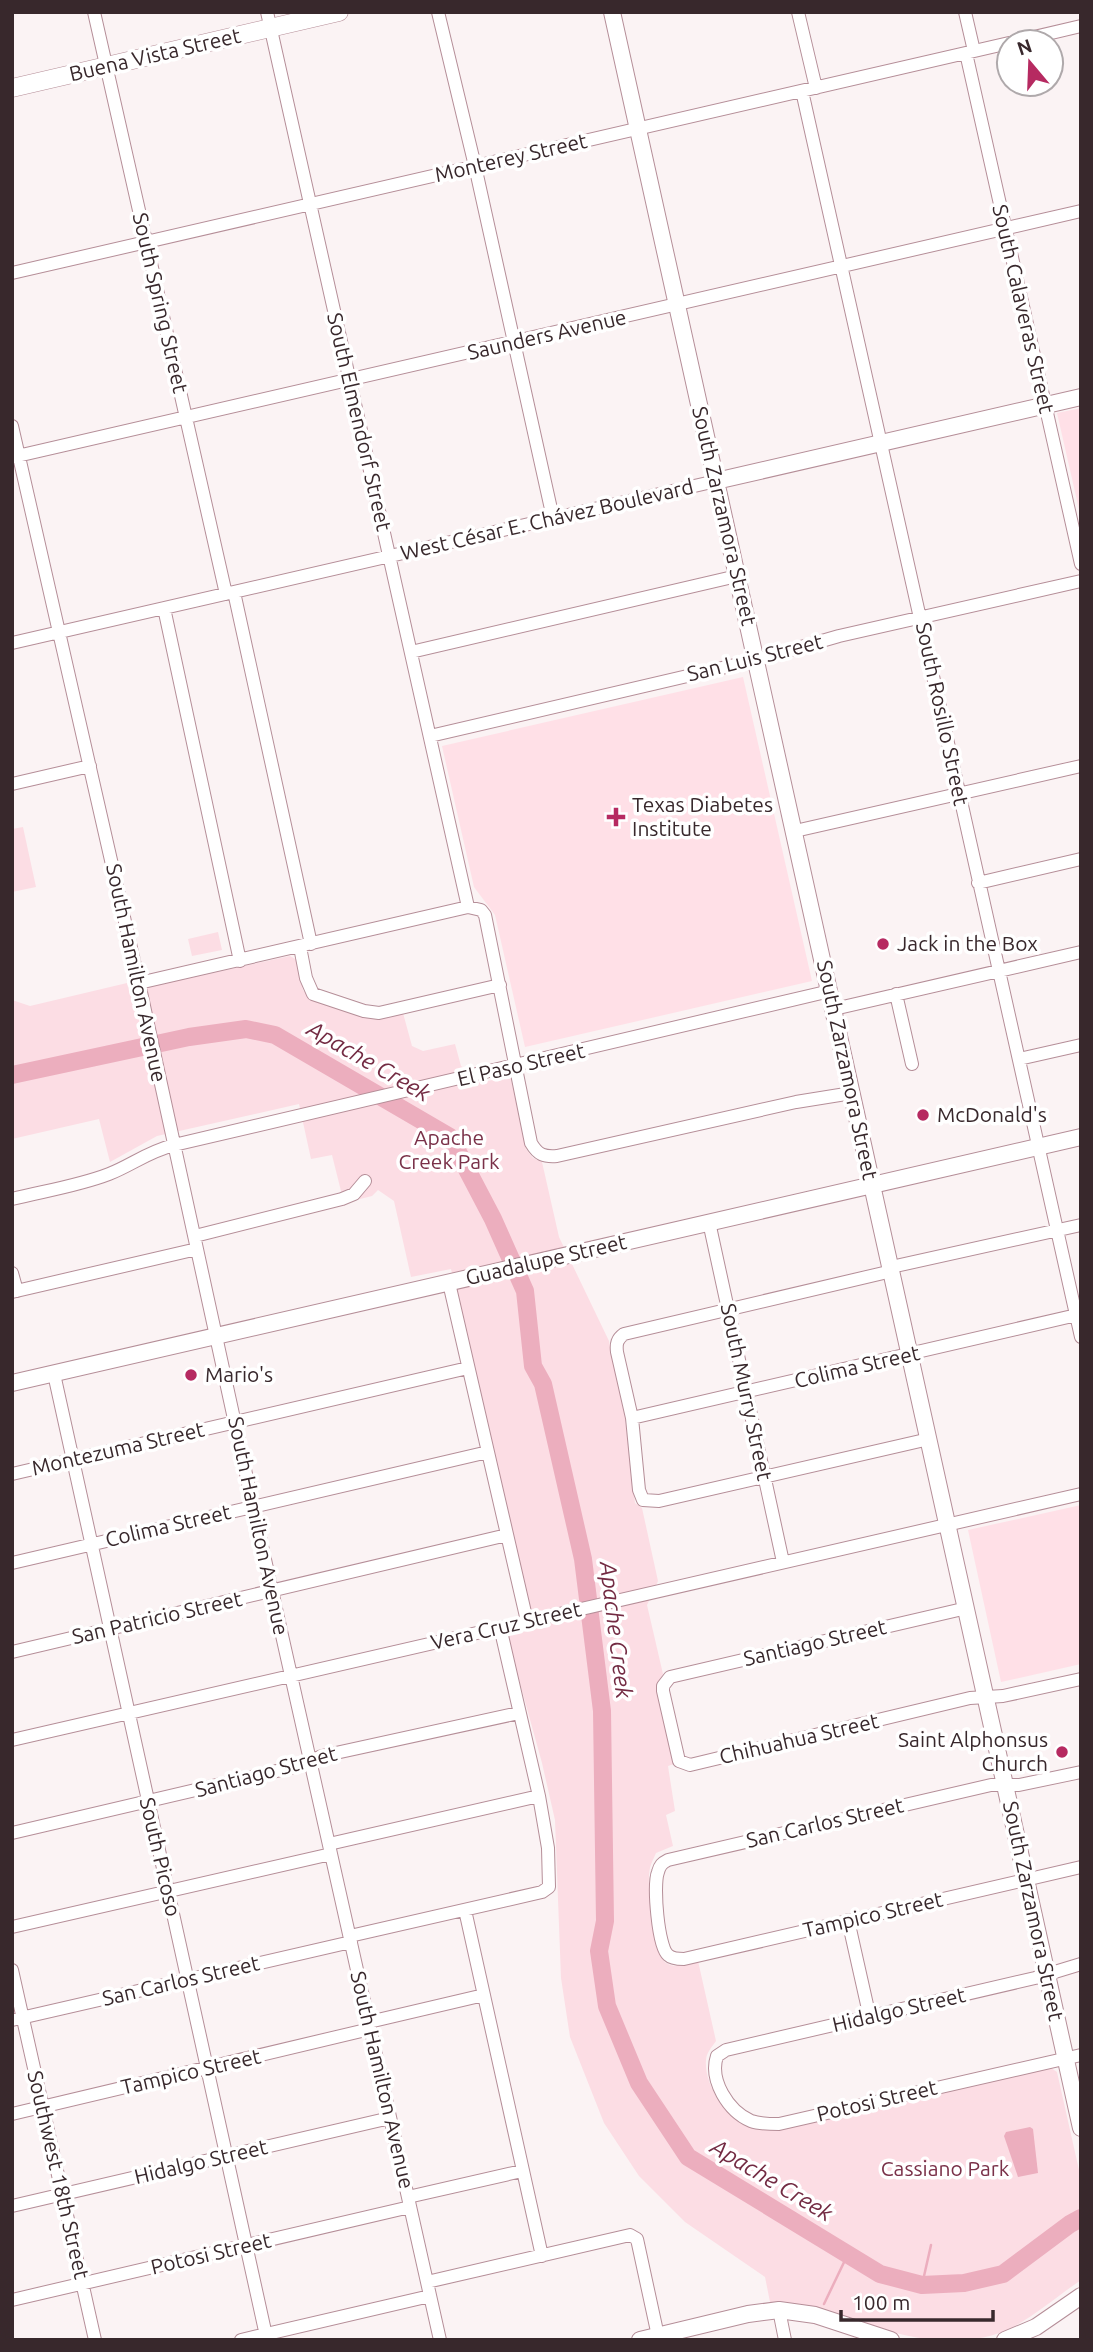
<svg xmlns="http://www.w3.org/2000/svg" width="1093" height="2352" font-family="Ubuntu,sans-serif">
  <rect width="100%" height="100%" fill="#fbf3f4"/>
  <path fill="#ffe0e7" d="M 1081,408 L 1081,518 L 1057,413 Z
    M 743,677 L 812,981 L 525,1047 L 495,915 L 474,887 L 442,746 Z
    M 1081,1505 L 1081,1664 L 1001,1682 L 968,1530 Z"/>
  <path fill="#fcdde4" d="M 23,827 L 36,887 L 12,892 L 12,829 Z
    M 218,932 L 222,950 L 192,956 L 188,939 Z
    M 290,956 L 297,960 L 303,990 L 308,997 L 403,1013 L 412,1046 L 423,1051 L 455,1044 L 461,1066 L 483,1082 L 506,1077 L 511,1079 L 526,1149 L 533,1158 L 542,1162 L 559,1237 L 609,1341 L 625,1418 L 635,1503 L 642,1508 L 658,1581 L 647,1605 L 663,1674 L 658,1686 L 674,1764 L 668,1766 L 675,1811 L 666,1815 L 673,1846 L 656,1853 C 654,1858 651,1863 650,1868 C 646,1884 653,1954 666,1963 C 676,1969 688,1964 698,1961 L 716,2041 C 712,2047 706,2053 706,2060 C 704,2085 726,2118 749,2126 L 1051,2068 L 1057,2072 L 1081,2179 L 1081,2280 C 1059,2295 1038,2313 1015,2326 C 969,2351 910,2340 864,2323 C 835,2313 801,2302 770,2302 L 765,2277 L 685,2222 L 639,2176 L 604,2123 L 570,2037 L 561,1978 L 555,1820 L 542,1763 L 507,1636 L 535,1629 L 451,1269 L 411,1277 L 394,1201 L 378,1190 L 372,1196 L 344,1203 L 332,1155 L 311,1159 L 299,1104 L 157,1136 L 110,1162 L 99,1119 L 12,1139 L 12,1000 L 30,1006 L 127,983 L 129,991 Z"/>
  <path fill="#ecaebe" d="M 1030,2127 L 1033,2129 L 1038,2173 L 1018,2177 L 1004,2136 L 1006,2132 Z"/>
  <g fill="none" stroke-linecap="round" stroke-linejoin="round">
    <path stroke="#ecaebe" stroke-width="2.5" d="M 922,2285 L 931,2245
      M 824,2304 L 847,2256"/>
    <path stroke="#ecaebe" stroke-width="18" d="M 12,1075 L 189,1037 L 246,1029 L 275,1035 L 450,1137 L 493,1219 L 525,1291 L 533,1366 L 543,1384 L 583,1559 L 602,1711 L 605,1921 L 599,1951 L 607,2006 L 639,2083 L 688,2157 L 880,2274 L 922,2285 L 964,2283 L 1003,2274 L 1070,2224 L 1081,2218"/>
    <g stroke="#b58e98" stroke-width="14">
      <path id="street" d="M 94,12 L 226,594
        M 267,12 L 468,907
        M 438,12 L 475,166 L 553,518
        M 798,12 L 816,88
        M 965,12 L 974,51
        M 1013,42 L 1081,26
        M 966,53 L 1081,564
        M 802,91 L 1081,1337
        M 12,273 L 1009,43
        M 12,426 L 139,983 L 253,1506 L 440,2340
        M 13,457 L 1081,211
        M 234,592 L 311,944
        M 164,608 L 240,961
        M 12,643 L 716,481
        M 411,652 L 737,576
        M 430,736 L 756,660 L 839,636 L 1081,581
        M 12,784 L 90,766
        M 795,831 L 1081,766
        M 978,883 L 1081,859
        M 300,947 L 306,978 L 313,994 L 364,1011 L 379,1013 L 500,985
        M 139,983 L 468,907 L 481,910 L 485,915 L 531,1143 C 538,1155 544,1157 557,1156 L 796,1102 L 852,1093
        M 896,994 L 912,1064
        M 834,1009 L 1081,952
        M 1019,1059 L 1081,1045
        M 12,1199 C 44,1191 78,1186 109,1174 C 132,1165 147,1152 174,1145 L 830,991
        M 709,1222 L 783,1562
        M 195,1236 L 342,1199 L 354,1194 L 365,1181
        M 891,1267 L 1081,1225
        M 892,1271 L 624,1334 C 617,1339 616,1344 617,1352 L 632,1418 L 639,1490 L 643,1500 L 659,1501 L 929,1439
        M 12,1273 L 17,1291
        M 449,1283 L 527,1621
        M 12,1292 L 197,1249
        M 54,1374 L 267,2340
        M 632,1418 L 1081,1314
        M 12,1474 L 468,1368
        M 12,1563 L 488,1452
        M 967,1608 L 670,1677 L 663,1686 L 663,1691 L 679,1761 L 690,1765 L 970,1698 L 1003,1696 L 1081,1679
        M 12,1652 L 507,1535
        M 12,1740 L 1081,1494
        M 1081,1772 L 1019,1785 L 991,1785 L 668,1860 C 662,1863 660,1865 658,1872 C 653,1885 658,1947 668,1955 C 672,1959 679,1959 684,1959 L 1081,1867
        M 12,1833 L 298,1766 L 322,1756 L 519,1713
        M 329,1844 L 539,1796
        M 465,1910 L 542,2256
        M 848,1920 L 870,2018
        M 12,1927 L 331,1854
        M 350,1936 L 542,1892 L 549,1887 L 548,1848 L 539,1796 L 500,1627
        M 1081,1964 L 1035,1978 L 726,2050 L 717,2056 C 709,2080 728,2111 751,2121 C 760,2124 769,2124 779,2124 L 1081,2055
        M 12,1970 L 95,2340
        M 12,2020 L 351,1942
        M 369,2022 L 484,1995
        M 12,2114 L 370,2029
        M 408,2197 L 522,2171
        M 12,2206 L 390,2118
        M 427,2282 L 630,2235 L 637,2239 L 658,2336
        M 12,2300 L 410,2207
        M 779,2310 L 785,2340
        M 241,2340 L 430,2296"/>
    </g>
    <g stroke="#b58e98" stroke-width="18">
      <path id="secondary" d="M 612,12 L 1081,2128
        M 716,481 L 1081,397
        M 12,1383 L 1081,1137
        M 640,2340 L 748,2314 L 779,2310 L 815,2315 L 891,2340
        M 1005,2340 L 1036,2327 L 1081,2296"/>
    </g>
    <g stroke="#b58e98" stroke-width="19">
      <path id="primary" d="M 12,88 L 339,12"/>
    </g>
    <use href="#street" stroke="#fff" stroke-width="12"/>
    <use href="#secondary" stroke="#fff" stroke-width="16"/>
    <use href="#primary" stroke="#fff" stroke-width="18"/>
  </g>
  <g fill="#b62a61" stroke="#fff" stroke-width="2.5">
    <path d="M612.5 806.5h7v7h7v7h-7v7h-7v-7h-7v-7h7z"/>
    <circle cx="883" cy="944" r="7"/>
    <circle cx="923" cy="1115" r="7"/>
    <circle cx="191" cy="1375" r="7"/>
    <circle cx="1062" cy="1752" r="7"/>
  </g>
  <g text-anchor="middle" stroke-width="7" stroke-linejoin="round" paint-order="stroke">
    <g font-size="21" fill="#38282c" stroke="#fff">
      <text transform="translate(155 55) rotate(-13)" y="7">Buena Vista Street</text>
      <text transform="translate(511 158) rotate(-13)" y="7">Monterey Street</text>
      <text transform="translate(160 303) rotate(77)" y="7">South Spring Street</text>
      <text transform="translate(1023 309) rotate(77)" y="7">South Calaveras Street</text>
      <text transform="translate(547 335) rotate(-13)" y="7">Saunders Avenue</text>
      <text transform="translate(359 422) rotate(77)" y="7">South Elmendorf Street</text>
      <text transform="translate(724 516) rotate(77)" y="7">South Zarzamora Street</text>
      <text transform="translate(547 520) rotate(-13)" y="7">West César E. Chávez Boulevard</text>
      <text transform="translate(755 658) rotate(-14)" y="7">San Luis Street</text>
      <text transform="translate(942 714) rotate(78)" y="7">South Rosillo Street</text>
      <text transform="translate(136 973) rotate(78)" y="7">South Hamilton Avenue</text>
      <text transform="translate(521 1065) rotate(-13)" y="7">El Paso Street</text>
      <text transform="translate(847 1070) rotate(78)" y="7">South Zarzamora Street</text>
      <text transform="translate(546 1260) rotate(-13)" y="7">Guadalupe Street</text>
      <text transform="translate(857 1367) rotate(-13)" y="7">Colima Street</text>
      <text transform="translate(746 1392) rotate(78)" y="7">South Murry Street</text>
      <text transform="translate(118 1449) rotate(-13)" y="7">Montezuma Street</text>
      <text transform="translate(168 1526) rotate(-13)" y="7">Colima Street</text>
      <text transform="translate(258 1526) rotate(78)" y="7">South Hamilton Avenue</text>
      <text transform="translate(157 1618) rotate(-13)" y="7">San Patricio Street</text>
      <text transform="translate(506 1626) rotate(-13)" y="7">Vera Cruz Street</text>
      <text transform="translate(815 1643) rotate(-13)" y="7">Santiago Street</text>
      <text transform="translate(799 1739) rotate(-13)" y="7">Chihuahua Street</text>
      <text transform="translate(266 1772) rotate(-15)" y="7">Santiago Street</text>
      <text transform="translate(825 1823) rotate(-13)" y="7">San Carlos Street</text>
      <text transform="translate(160 1857) rotate(77)" y="7">South Picoso</text>
      <text transform="translate(1033 1911) rotate(78)" y="7">South Zarzamora Street</text>
      <text transform="translate(873 1915) rotate(-13)" y="7">Tampico Street</text>
      <text transform="translate(181 1981) rotate(-13)" y="7">San Carlos Street</text>
      <text transform="translate(899 2010) rotate(-13)" y="7">Hidalgo Street</text>
      <text transform="translate(191 2072) rotate(-13)" y="7">Tampico Street</text>
      <text transform="translate(382 2080) rotate(77)" y="7">South Hamilton Avenue</text>
      <text transform="translate(877 2101) rotate(-13)" y="7">Potosi Street</text>
      <text transform="translate(201 2162) rotate(-13)" y="7">Hidalgo Street</text>
      <text transform="translate(58 2175) rotate(77)" y="7">Southwest 18th Street</text>
      <text transform="translate(211 2254) rotate(-13)" y="7">Potosi Street</text>
    </g>
    <g font-size="21" fill="#38282c" stroke="#fff" text-anchor="start">
      <text x="632" y="812">Texas Diabetes<tspan x="632" dy="24">Institute</tspan></text>
      <text x="897" y="951">Jack in the Box</text>
      <text x="937" y="1122">McDonald's</text>
      <text x="205" y="1382">Mario's</text>
      <text x="1048" y="1747" text-anchor="end">Saint Alphonsus<tspan x="1048" dy="24">Church</tspan></text>
    </g>
    <g font-size="21" fill="#7a3149" stroke="#fff">
      <text x="449" y="1145">Apache<tspan x="449" dy="24">Creek Park</tspan></text>
      <text x="945" y="2176">Cassiano Park</text>
    </g>
    <g font-size="23" font-style="italic" fill="#732b43" stroke="#fff">
      <text transform="translate(369 1061) rotate(30)" y="8">Apache Creek</text>
      <text transform="translate(616 1630) rotate(83)" y="8">Apache Creek</text>
      <text transform="translate(772 2180) rotate(31)" y="8">Apache Creek</text>
    </g>
  </g>
  <rect width="1093" height="2352" fill="none" stroke="#38282c" stroke-width="28"/>
  <g transform="translate(1030 63) rotate(341)"><circle r="33" fill="#ffffff" stroke="#afa9ab" stroke-width="2"/>
  <path d="M0-5L12 26L0 18L-12 26Z" fill="#b62a61"/>
  <text y="-10" font-size="19" font-weight="bold" text-anchor="middle" fill="#38282c">N</text>
  </g>
  <path d="M841 2310v10h152v-10" fill="none" stroke="#38282c" stroke-width="3.5"/>
  <text x="852" y="2310" font-size="21" fill="#38282c" stroke="#ffffff" stroke-width="5" paint-order="stroke">100 m</text>
</svg>
